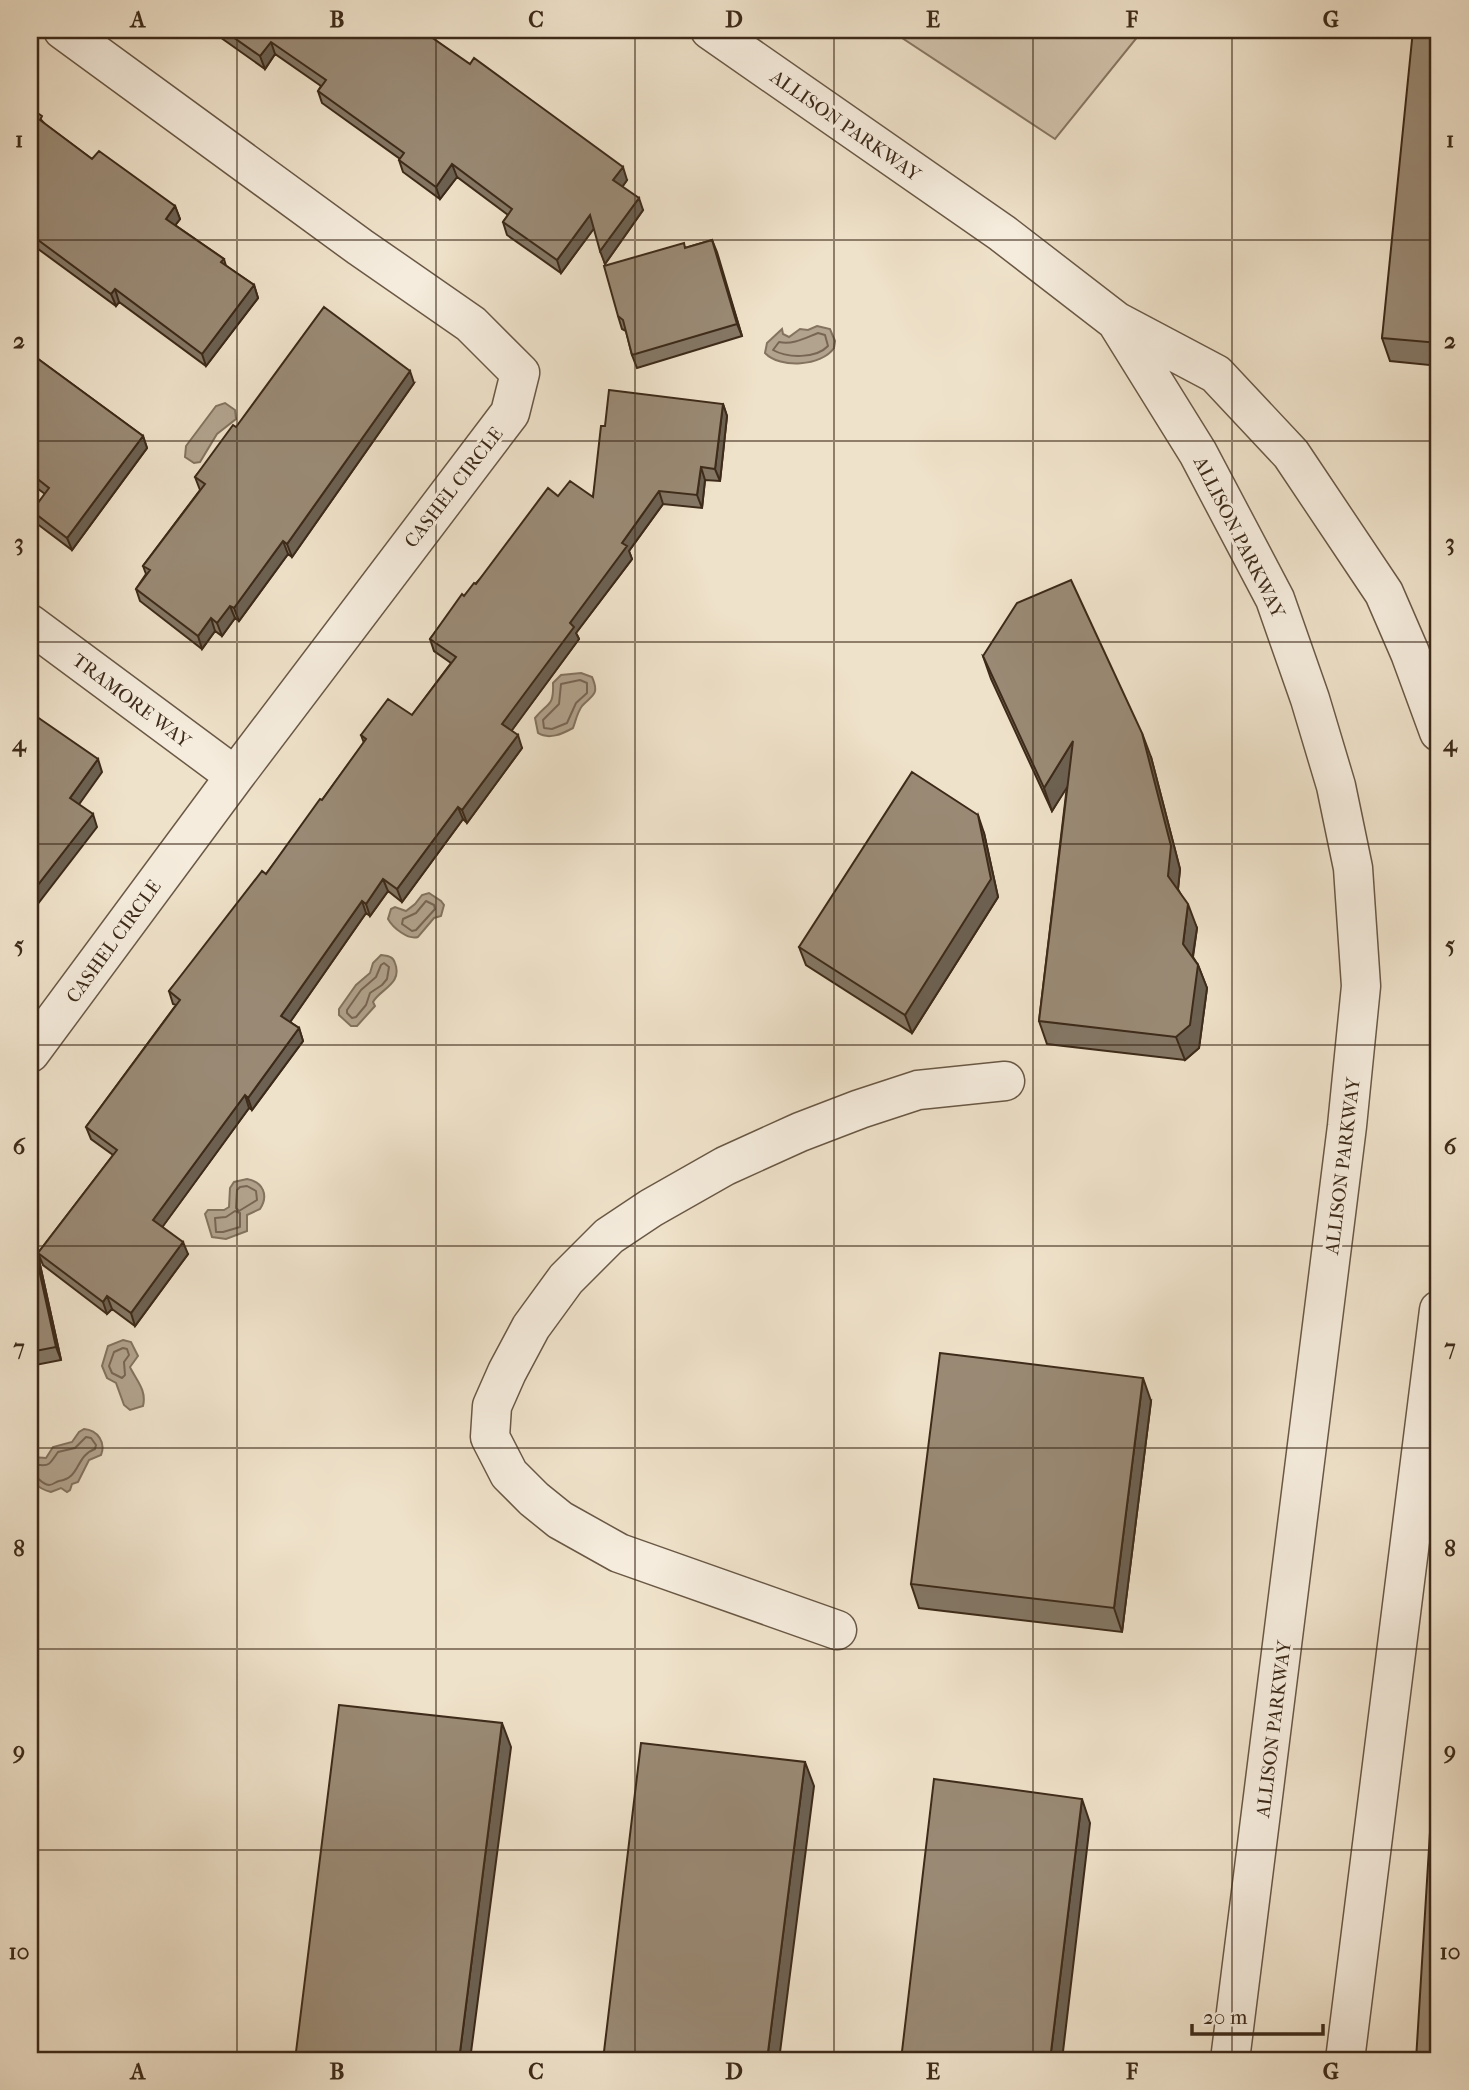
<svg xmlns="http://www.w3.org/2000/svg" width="1469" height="2090" font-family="'IM FELL French Canon',serif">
  <rect width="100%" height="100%" fill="#efe2ca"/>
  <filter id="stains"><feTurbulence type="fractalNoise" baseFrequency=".00286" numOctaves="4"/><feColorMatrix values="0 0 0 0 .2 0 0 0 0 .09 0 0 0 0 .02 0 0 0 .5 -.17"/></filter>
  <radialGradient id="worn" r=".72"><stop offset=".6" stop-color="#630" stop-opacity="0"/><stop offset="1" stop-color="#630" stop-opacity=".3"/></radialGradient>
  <path fill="#d1c3ac" stroke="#877662" stroke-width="2" d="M 890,30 L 1143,30 L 1055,139 Z"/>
  <path fill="#b2a38e" stroke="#83735f" stroke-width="2" d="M 817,326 L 830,329 L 835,341 L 834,348 C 822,366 780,369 765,353 L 767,343 L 782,329 L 783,334 L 789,337 L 800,329 L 808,330 Z
    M 225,403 L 235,410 L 236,419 L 217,434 L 200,462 L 194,463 L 185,457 L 186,446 L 216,406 Z
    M 581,673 L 592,677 C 600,695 592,695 582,706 C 577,713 576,720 573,728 C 562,734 549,740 538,733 L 535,718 C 548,702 554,707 553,683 L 561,675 Z
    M 429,893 L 441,901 L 444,905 L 441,916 L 434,918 L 418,937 C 408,940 393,928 388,919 L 391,909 L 395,907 L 406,911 L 415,904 L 422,895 Z
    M 381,955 C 388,956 393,956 395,963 C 403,984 380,989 373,1002 L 375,1006 L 357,1026 L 351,1026 L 339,1015 L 339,1009 L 356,985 L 370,973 L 373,963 Z
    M 247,1179 C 263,1182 269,1195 260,1209 L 247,1215 L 247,1231 L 226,1239 L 212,1237 L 205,1214 L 208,1210 L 224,1210 L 229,1207 L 230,1188 L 234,1182 Z
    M 123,1340 L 131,1342 L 138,1356 L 130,1367 C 136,1380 147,1390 143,1406 L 130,1410 L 124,1405 L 116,1383 L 107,1378 L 102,1366 L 108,1346 Z
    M 84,1429 C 98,1430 106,1443 101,1455 L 89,1460 L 78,1482 L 72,1484 L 70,1490 L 67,1492 L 61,1488 L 51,1492 C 34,1488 28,1477 31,1460 L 33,1457 L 46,1458 L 53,1447 L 72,1442 L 79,1432 Z"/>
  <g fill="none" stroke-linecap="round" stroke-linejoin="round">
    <path stroke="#786654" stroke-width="2" d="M 818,333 L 825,335 L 828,346 C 816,359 787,358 773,350 L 779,342 C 793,345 805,338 818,333 Z
      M 580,680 L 587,683 L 587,693 L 576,703 L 567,723 L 552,729 L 544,728 L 543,720 L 559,704 L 561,684 Z
      M 426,901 L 434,905 L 435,909 L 416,930 L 412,931 L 402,924 L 403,919 L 416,913 Z
      M 384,963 L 389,967 L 387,979 L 382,985 L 370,993 L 366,1005 L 356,1017 L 352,1018 L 347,1013 L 347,1010 L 361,990 L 376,977 L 381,965 Z
      M 247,1186 L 256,1191 L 257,1200 L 239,1211 L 236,1208 L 237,1190 L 240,1187 Z
      M 235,1211 L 240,1213 L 240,1227 L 223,1232 L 216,1232 L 215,1218 L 226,1217 Z
      M 123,1348 L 127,1349 L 129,1355 L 124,1362 L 125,1375 L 122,1378 L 112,1373 L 109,1366 L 114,1352 Z
      M 30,1465 C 49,1464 46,1470 58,1452 L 75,1448 L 86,1437 L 91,1438 L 96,1445 L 95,1449 C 75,1456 81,1478 59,1481 C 55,1482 53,1485 49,1485 C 40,1484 38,1475 30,1474"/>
    <g stroke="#6a5845" stroke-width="41">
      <path id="minor" d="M 710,30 L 1002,233 L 1116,321 L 1216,374 L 1291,454 L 1384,593 L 1410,653 L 1439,732
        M 1116,321 L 1198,453 L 1275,599 L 1310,699 L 1336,786 L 1353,868 L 1361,986 L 1347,1126 L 1230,2060
        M 30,624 L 235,776
        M 30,1053 L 235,776 L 510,413 L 520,373 L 471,324 L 360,247 L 63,30
        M 837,1630 L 619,1553 L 560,1520 L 534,1499 L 509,1474 L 490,1437 L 492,1406 L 507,1372 L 531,1327 L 566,1279 L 609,1236 L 651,1208 L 725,1166 L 800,1132 L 860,1109 L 918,1090 L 1005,1081
        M 1345,2060 L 1439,1310"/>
    </g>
    <use href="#minor" stroke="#f5ecdd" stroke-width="38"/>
  </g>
  <path fill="#847765" stroke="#3d2a19" stroke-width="2" d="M 210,30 L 421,30 L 627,180 L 622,187 L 643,210 L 605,264 L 594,228 L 561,273 L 507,235 L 503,222 L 508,215 L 457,177 L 440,199 L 403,172 L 399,160 L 400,159 L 322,103 L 318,91 L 321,86 L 275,54 L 265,69 Z
    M 1439,30 L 1439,366 L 1390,361 L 1382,338 Z
    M 30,108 L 45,124 L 92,159 L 175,206 L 180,219 L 175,225 L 224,259 L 226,266 L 254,285 L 258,298 L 206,366 L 119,302 L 116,306 L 30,243 Z
    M 712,240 L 742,336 L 637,368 L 632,355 L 626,331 L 622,329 L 618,316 L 685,248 Z
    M 30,353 L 143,436 L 147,448 L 72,550 L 36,523 L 32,511 L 45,494 L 30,483 Z
    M 414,383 L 292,557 L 288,554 L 239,621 L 235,618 L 222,636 L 215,631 L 202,649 L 140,601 L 136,589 L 146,574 L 143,566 L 200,490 L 195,477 L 236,427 Z
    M 723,404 L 727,416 L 720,481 L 705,480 L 702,508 L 663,504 L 629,551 L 632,559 L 576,633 L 579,639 L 511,731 L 522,748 L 467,823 L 463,819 L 402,902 L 388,891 L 370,916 L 366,913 L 290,1022 L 299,1028 L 303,1041 L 252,1110 L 249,1108 L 162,1227 L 188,1254 L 135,1326 L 112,1309 L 107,1314 L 43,1265 L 38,1253 L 113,1155 L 91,1139 L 86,1127 L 176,1005 L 173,1004 L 169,991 L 266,874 L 322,800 L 364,743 L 361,735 L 412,715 L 451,663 L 434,651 L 430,639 L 464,596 L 558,496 L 593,497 L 605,426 Z
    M 983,656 L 1151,757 L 1180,869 L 1178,889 L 1197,928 L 1193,957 L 1198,965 L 1207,988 L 1199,1048 L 1185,1060 L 1047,1044 L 1039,1021 L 1067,786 L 1052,811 L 991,679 Z
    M 984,833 L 998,897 L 912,1033 L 806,965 L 799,947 Z
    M 30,1248 L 39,1260 L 61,1360 L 30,1366 L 33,1379 L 30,1380 Z
    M 1151,1401 L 1122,1632 L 919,1608 L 911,1584 Z"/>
  <path fill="#6c6152" stroke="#3d2a19" stroke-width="2" d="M 271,42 L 275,54 L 265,69 L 260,56 Z
    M 452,164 L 457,177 L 440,199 L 436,187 Z
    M 623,167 L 627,180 L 618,193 L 613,180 Z
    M 639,198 L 643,210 L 605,264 L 600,251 Z
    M 175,206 L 180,219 L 171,231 L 166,219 Z
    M 590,215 L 595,227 L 561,273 L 557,260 Z
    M 712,240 L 717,252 L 742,336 L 737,324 Z
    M 254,285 L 258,298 L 206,366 L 202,354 Z
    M 115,289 L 119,302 L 116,306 L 111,294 Z
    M 410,371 L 414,383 L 292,557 L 287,544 Z
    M 723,404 L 727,416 L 720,481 L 715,469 Z
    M 143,436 L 147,448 L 72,550 L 67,538 Z
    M 701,467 L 705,480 L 702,508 L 697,495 Z
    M 659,491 L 663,504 L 629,551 L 632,559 L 576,633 L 579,639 L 507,737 L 502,724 L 570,623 L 622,543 Z
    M 283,541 L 288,554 L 239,621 L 234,608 Z
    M 230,606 L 235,618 L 222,636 L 217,623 Z
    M 211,618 L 215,631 L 202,649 L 198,636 Z
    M 1142,733 L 1151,757 L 1180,869 L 1177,899 L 1168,876 Z
    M 518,735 L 522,748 L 467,823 L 462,810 Z
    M 1073,741 L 1082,764 L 1052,811 L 1044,788 Z
    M 98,759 L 102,772 L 75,810 L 70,798 Z
    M 458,807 L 463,819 L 402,902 L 397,889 Z
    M 93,814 L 97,827 L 30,914 L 30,895 Z
    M 978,815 L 984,833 L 998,897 L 912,1033 L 905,1015 Z
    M 383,879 L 388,891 L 370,916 L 366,904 Z
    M 362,901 L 366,913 L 286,1028 L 281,1016 Z
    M 1188,904 L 1197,928 L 1191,967 L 1183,944 Z
    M 1198,965 L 1207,988 L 1199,1048 L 1185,1060 L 1176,1037 Z
    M 299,1028 L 303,1041 L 252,1110 L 248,1098 Z
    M 245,1095 L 249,1108 L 158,1233 L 153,1220 Z
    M 183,1242 L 188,1254 L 135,1326 L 131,1313 Z
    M 34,1247 L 39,1260 L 61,1360 L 56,1347 Z
    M 107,1296 L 112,1309 L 107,1314 L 103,1302 Z
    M 1143,1378 L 1151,1401 L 1122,1632 L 1114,1608 Z
    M 502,1723 L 511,1747 L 470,2060 L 459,2060 Z
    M 805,1762 L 814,1786 L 779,2060 L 767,2060 Z
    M 1082,1799 L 1090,1823 L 1062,2060 L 1050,2060 Z"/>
  <path fill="#9a8a75" stroke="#3d2a19" stroke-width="2" d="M 223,30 L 421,30 L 470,64 L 474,58 L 623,167 L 613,180 L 639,198 L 600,251 L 590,215 L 557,260 L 503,222 L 512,209 L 452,164 L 436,187 L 399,160 L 404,153 L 318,91 L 326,80 L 271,42 L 260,56 Z
    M 1413,30 L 1439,30 L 1439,343 L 1382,338 Z
    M 30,108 L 42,116 L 40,120 L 92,159 L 99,151 L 175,206 L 166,219 L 224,259 L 221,262 L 254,285 L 202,354 L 115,289 L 111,294 L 30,234 Z
    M 712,240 L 737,324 L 632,355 L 623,320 L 618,316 L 604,266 L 684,243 L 685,248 Z
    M 324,307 L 410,371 L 287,544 L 283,541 L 234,608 L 230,606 L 217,623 L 211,618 L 198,636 L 136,589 L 150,570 L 143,566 L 205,484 L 195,477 L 233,425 L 236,427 Z
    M 30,353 L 143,436 L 67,538 L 32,511 L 49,488 L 30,473 Z
    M 609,390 L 723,404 L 715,469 L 701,467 L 697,495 L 659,491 L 622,543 L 627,546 L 570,623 L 574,627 L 502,724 L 518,735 L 462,810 L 458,807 L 397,889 L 383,879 L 366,904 L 362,901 L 281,1016 L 299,1028 L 248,1098 L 245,1095 L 153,1220 L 183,1242 L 131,1313 L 107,1296 L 103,1302 L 38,1253 L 117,1150 L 86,1127 L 180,1000 L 169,991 L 262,871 L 266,874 L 320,799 L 322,800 L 366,739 L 361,735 L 388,699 L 412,715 L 456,657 L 430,639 L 462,594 L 464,596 L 474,583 L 476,584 L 548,488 L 558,496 L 570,481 L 593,497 L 601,426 L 605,426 Z
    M 1071,580 L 1142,733 L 1171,846 L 1168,876 L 1188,904 L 1183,944 L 1198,965 L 1190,1025 L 1176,1037 L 1039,1021 L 1073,741 L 1044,788 L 983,656 L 1017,603 Z
    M 30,712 L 98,759 L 70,798 L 93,814 L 30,895 Z
    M 912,772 L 978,815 L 991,879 L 905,1015 L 799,947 Z
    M 34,1247 L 56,1347 L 30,1352 L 30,1248 Z
    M 940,1353 L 1143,1378 L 1114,1608 L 911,1584 Z
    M 339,1705 L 502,1723 L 459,2060 L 295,2060 Z
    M 641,1743 L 805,1762 L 767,2060 L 603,2060 Z
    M 934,1779 L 1082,1799 L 1050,2060 L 901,2060 Z
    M 1430,1832 L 1439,1833 L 1439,2060 L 1416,2060 Z"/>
  <path fill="none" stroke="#3d2a19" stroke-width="2" stroke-opacity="0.55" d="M 237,30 L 237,2060M 436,30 L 436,2060M 635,30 L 635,2060M 834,30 L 834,2060M 1033,30 L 1033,2060M 1232,30 L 1232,2060M 30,240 L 1439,240M 30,441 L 1439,441M 30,642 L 1439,642M 30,844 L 1439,844M 30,1045 L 1439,1045M 30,1246 L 1439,1246M 30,1448 L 1439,1448M 30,1649 L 1439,1649M 30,1850 L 1439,1850"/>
  <g text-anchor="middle" stroke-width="6" stroke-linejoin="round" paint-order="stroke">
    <g font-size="19" fill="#3d2a19" stroke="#f5ecdd">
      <text transform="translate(846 125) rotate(35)" y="7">ALLISON PARKWAY</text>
      <text transform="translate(453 487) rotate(-52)" y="7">CASHEL CIRCLE</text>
      <text transform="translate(1240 537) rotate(63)" y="7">ALLISON PARKWAY</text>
      <text transform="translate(132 700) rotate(37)" y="7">TRAMORE WAY</text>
      <text transform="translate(113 941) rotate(-54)" y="7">CASHEL CIRCLE</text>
      <text transform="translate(1342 1166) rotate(-83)" y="7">ALLISON PARKWAY</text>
      <text transform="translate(1273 1729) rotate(-83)" y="7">ALLISON PARKWAY</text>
    </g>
  </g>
  <rect width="1469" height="2090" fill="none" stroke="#efe2ca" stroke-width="77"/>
  <path d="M1192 2024v10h131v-10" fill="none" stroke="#3d2a19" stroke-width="3.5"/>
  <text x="1203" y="2024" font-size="21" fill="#3d2a19" stroke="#f5ecdd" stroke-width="5" paint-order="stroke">20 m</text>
  <rect x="38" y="38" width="1392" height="2014" fill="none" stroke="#3d2a19" stroke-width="2.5"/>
  <g font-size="23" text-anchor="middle" font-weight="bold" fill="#3d2a19">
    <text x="138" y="27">A</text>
    <text x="337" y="27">B</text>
    <text x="536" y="27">C</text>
    <text x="734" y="27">D</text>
    <text x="933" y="27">E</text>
    <text x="1132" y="27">F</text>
    <text x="1331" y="27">G</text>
    <text x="19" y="147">1</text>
    <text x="1450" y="147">1</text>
    <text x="19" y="348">2</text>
    <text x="1450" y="348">2</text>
    <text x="19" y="550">3</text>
    <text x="1450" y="550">3</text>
    <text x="19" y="751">4</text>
    <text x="1450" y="751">4</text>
    <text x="19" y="952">5</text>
    <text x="1450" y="952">5</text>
    <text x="19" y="1154">6</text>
    <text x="1450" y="1154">6</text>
    <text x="19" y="1355">7</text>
    <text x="1450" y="1355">7</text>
    <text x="19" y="1556">8</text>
    <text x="1450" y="1556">8</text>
    <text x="19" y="1758">9</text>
    <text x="1450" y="1758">9</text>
    <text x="19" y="1959">10</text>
    <text x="1450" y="1959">10</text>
    <text x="138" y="2079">A</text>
    <text x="337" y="2079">B</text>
    <text x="536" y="2079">C</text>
    <text x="734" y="2079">D</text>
    <text x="933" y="2079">E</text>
    <text x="1132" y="2079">F</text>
    <text x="1331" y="2079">G</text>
  </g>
  <rect width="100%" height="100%" filter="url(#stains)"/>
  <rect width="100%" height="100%" fill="url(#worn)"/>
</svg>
